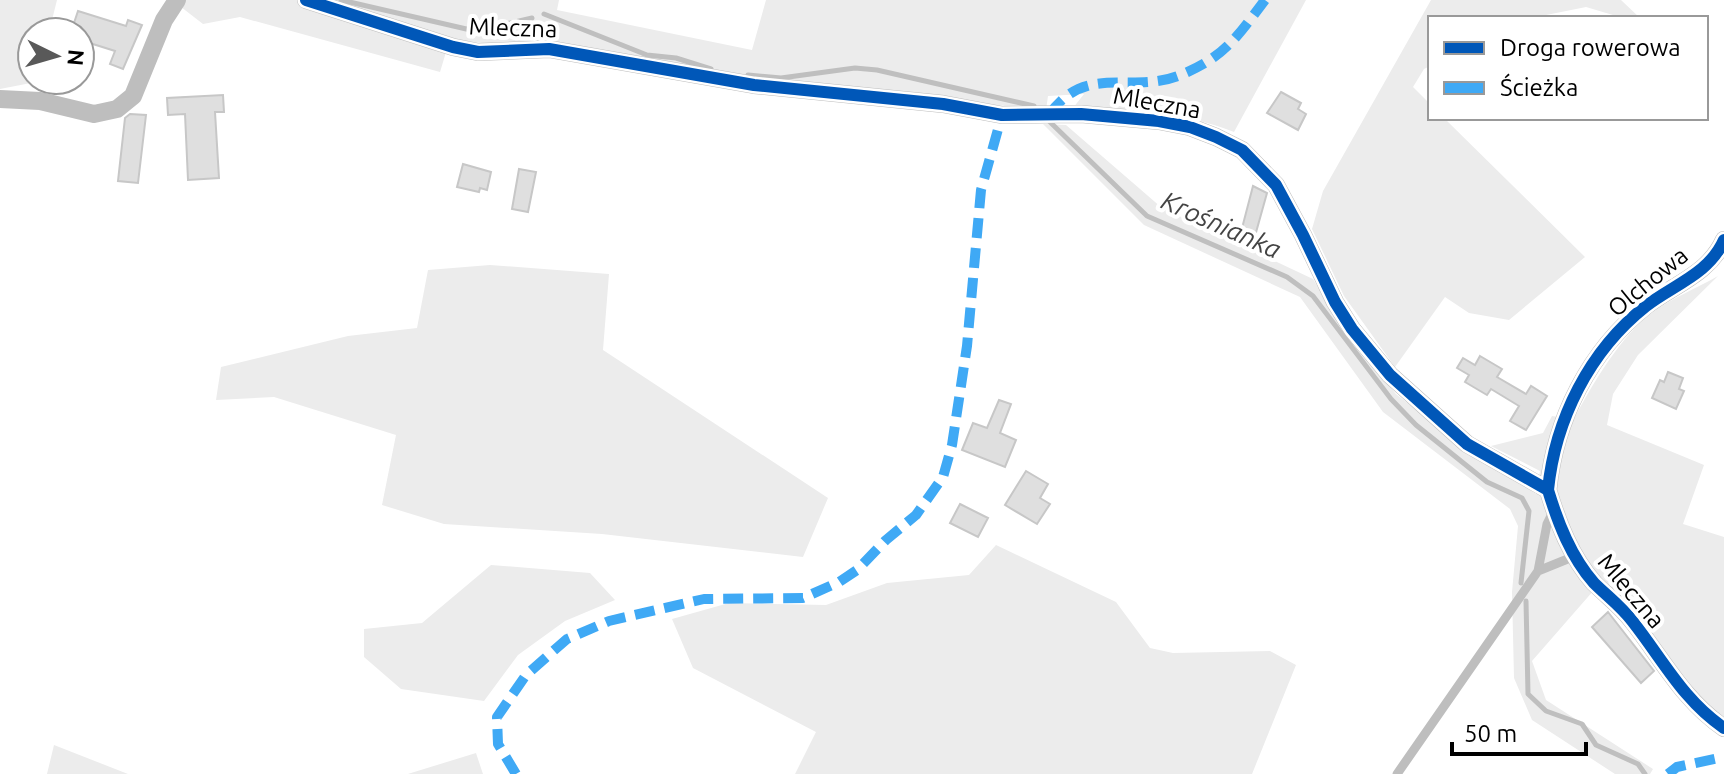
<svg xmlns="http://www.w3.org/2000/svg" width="1724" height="774" font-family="Ubuntu,sans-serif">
  <rect width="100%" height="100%" fill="#fff"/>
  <path fill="#ececec" d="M 0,0 L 57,0 L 49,32 L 32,32 L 32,80 L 36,82 L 0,89 Z
    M 172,0 L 559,0 L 557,10 L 752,50 L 766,0 L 1306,0 L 1234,132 C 1181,111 1129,111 1073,108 L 1084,94 L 1048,96 L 1046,110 L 894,95 L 450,39 L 440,72 L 240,17 L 203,24 Z
    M 1431,0 L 1621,0 L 1640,18 L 1623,18 L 1586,7 L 1531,18 L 1430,18 L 1430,66 L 1424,69 L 1413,87 L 1430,104 L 1430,118 L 1444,118 L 1585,257 L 1509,320 L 1469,313 L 1445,297 L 1395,367 L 1344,296 L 1312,229 L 1323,191 Z
    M 1043,124 L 1066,125 L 1162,208 L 1313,279 L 1348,336 L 1396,394 L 1466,449 L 1536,494 L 1540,471 L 1491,446 L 1543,433 L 1552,416 L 1574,419 C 1591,386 1622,334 1652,313 C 1672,298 1697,288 1718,276 L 1638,355 L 1613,394 L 1607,425 L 1704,465 L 1683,524 L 1724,537 L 1724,718 L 1678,679 L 1594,590 L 1532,661 L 1546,700 L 1653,769 L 1650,774 L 1615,774 L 1532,720 L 1514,678 L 1512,592 L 1518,526 L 1510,509 L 1383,412 L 1300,297 L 1144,225 Z
    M 490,265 L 609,274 L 603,350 L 828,498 L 803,557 L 602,534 L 444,524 L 382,505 L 396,435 L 274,397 L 216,400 L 221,367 L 348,336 L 417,328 L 428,270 Z
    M 996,545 L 1116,602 L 1150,648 L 1173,653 L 1270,651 L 1296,665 L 1252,774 L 795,774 L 816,732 L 693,668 L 672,619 L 729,603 L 826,605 L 887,583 L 969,575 Z
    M 491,565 L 590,573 L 615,600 L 565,621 L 518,655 L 484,701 L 401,689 L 364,657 L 364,629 L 422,623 Z
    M 54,745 L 128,774 L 47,774 Z
    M 476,753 L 483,774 L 408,774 L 411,773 Z"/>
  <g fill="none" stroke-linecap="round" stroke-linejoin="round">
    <path stroke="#bfbfbf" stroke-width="5" d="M 341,0 L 475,31 L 532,18
      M 544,14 L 647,55 L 676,58 L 711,69
      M 748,75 L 781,78 L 855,68 L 877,70 L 1034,106
      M 1050,122 L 1147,216 L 1287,277 L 1313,296 L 1391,399 L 1416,425 L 1487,482 L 1522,498 L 1529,511 L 1521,583
      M 1526,601 L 1528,694 L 1546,711 L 1582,724 L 1596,745 L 1638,764 L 1645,774"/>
  </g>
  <path fill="#dfdfdf" stroke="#c7c7c7" stroke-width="2" d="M 78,11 L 126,26 L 128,20 L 142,25 L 123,69 L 110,64 L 115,51 L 80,40 L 80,32 L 71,32 Z
    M 1281,92 L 1301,103 L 1298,109 L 1306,114 L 1298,130 L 1267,113 Z
    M 223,95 L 224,112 L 215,112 L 219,178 L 188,180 L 185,114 L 168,115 L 167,98 Z
    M 130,114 L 146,115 L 138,183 L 118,181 L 125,118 Z
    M 463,164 L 491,172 L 487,190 L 480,188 L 479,192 L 457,187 Z
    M 519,169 L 536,172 L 528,212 L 512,209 Z
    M 1253,186 L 1267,193 L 1255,236 L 1241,232 Z
    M 1480,356 L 1502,369 L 1497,377 L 1526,394 L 1531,386 L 1547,396 L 1526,430 L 1510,421 L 1519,406 L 1491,389 L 1487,395 L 1465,382 L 1469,375 L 1457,368 L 1463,358 L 1475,365 Z
    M 1668,372 L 1683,378 L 1679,389 L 1684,391 L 1676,409 L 1652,398 L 1660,380 L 1664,382 Z
    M 999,400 L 1011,404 L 1000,433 L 1016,440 L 1005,467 L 962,450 L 973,423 L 987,428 Z
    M 1026,471 L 1048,484 L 1040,498 L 1050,504 L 1037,524 L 1005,505 Z
    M 960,504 L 988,518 L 978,537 L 950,523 Z
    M 1608,612 L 1654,671 L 1641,683 L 1592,627 Z"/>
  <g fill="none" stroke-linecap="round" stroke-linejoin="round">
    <path stroke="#bebebe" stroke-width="9" d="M 1538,571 L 1575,556
      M 1397,774 L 1538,571 L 1547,524 L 1553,512"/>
    <path stroke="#bebebe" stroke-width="18" d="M 306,0 L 453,47 L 478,52 L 549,49 L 754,85 L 943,104 L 1002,115 L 1081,114 L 1159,121 L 1190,127 L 1216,137 L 1242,150 L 1276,185 L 1303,235 L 1335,302 L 1352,329 L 1390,375 L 1467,444 L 1548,490 C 1558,523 1571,557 1594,583 C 1607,596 1622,607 1633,622 C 1663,660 1683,700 1724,728
      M 0,99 L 40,101 L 94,114 L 117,109 L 133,96 L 164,20 L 177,0
      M 1548,490 C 1555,420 1589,351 1646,306 C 1673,285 1709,274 1724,240"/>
    <path stroke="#3fa9f5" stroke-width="10" stroke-dasharray="20 10" stroke-linecap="butt" d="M 1049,115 C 1085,63 1130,94 1178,76 C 1224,58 1237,37 1265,0
      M 516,774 L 498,744 L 497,717 L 526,675 L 567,639 L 609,621 L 704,599 L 803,598 L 839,582 L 857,570 L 886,540 L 916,515 L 943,477 L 952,445 L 967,346 L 981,190 L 1002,115
      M 1668,774 L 1677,767 L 1724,757"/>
    <g stroke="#fff" stroke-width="17">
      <path id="cycleway" d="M 306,0 L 453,47 L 478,52 L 549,49 L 754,85 L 943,104 L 1002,115 L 1081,114 L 1159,121 L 1190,127 L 1216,137 L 1242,150 L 1276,185 L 1303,235 L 1335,302 L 1352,329 L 1390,375 L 1467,444 L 1548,490 C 1558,523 1571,557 1594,583 C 1607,596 1622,607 1633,622 C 1663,660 1683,700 1724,728
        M 1548,490 C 1555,420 1589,351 1646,306 C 1673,285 1709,274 1724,240"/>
    </g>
    <use href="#cycleway" stroke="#0057b8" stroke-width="12"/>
  </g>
  <g text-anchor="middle" stroke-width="8" stroke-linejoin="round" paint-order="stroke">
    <g font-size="24" fill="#000" stroke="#fff">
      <text transform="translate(513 28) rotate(2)" y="8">Mleczna</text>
      <text transform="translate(1157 103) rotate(10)" y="8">Mleczna</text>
      <text transform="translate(1648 282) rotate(-39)" y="8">Olchowa</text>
      <text transform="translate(1631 591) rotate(50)" y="8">Mleczna</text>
    </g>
    <g font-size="26" font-style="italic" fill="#444" stroke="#fff">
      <text transform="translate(1221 225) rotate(24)" y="9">Krośnianka</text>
    </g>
  </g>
  <rect x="1428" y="16" width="280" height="104" fill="#ffffff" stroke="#999999" stroke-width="2"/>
  <rect x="1444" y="42" width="40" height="12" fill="#0057b8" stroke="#999999" stroke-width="2"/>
  <text x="1500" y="56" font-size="24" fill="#000000">Droga rowerowa</text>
  <rect x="1444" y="82" width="40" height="12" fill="#3fa9f5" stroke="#999999" stroke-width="2"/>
  <text x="1500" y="96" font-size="24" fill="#000000">Ścieżka</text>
  <g transform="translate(56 56) rotate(95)"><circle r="38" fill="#ffffff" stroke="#999999" stroke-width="2"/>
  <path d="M0-6L14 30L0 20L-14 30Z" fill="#595959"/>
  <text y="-12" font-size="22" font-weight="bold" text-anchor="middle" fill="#000000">N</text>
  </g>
  <path d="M1452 742v12h134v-12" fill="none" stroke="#000000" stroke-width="4"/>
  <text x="1464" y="742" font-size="24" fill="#000000" stroke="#ffffff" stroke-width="6" paint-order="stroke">50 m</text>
</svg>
